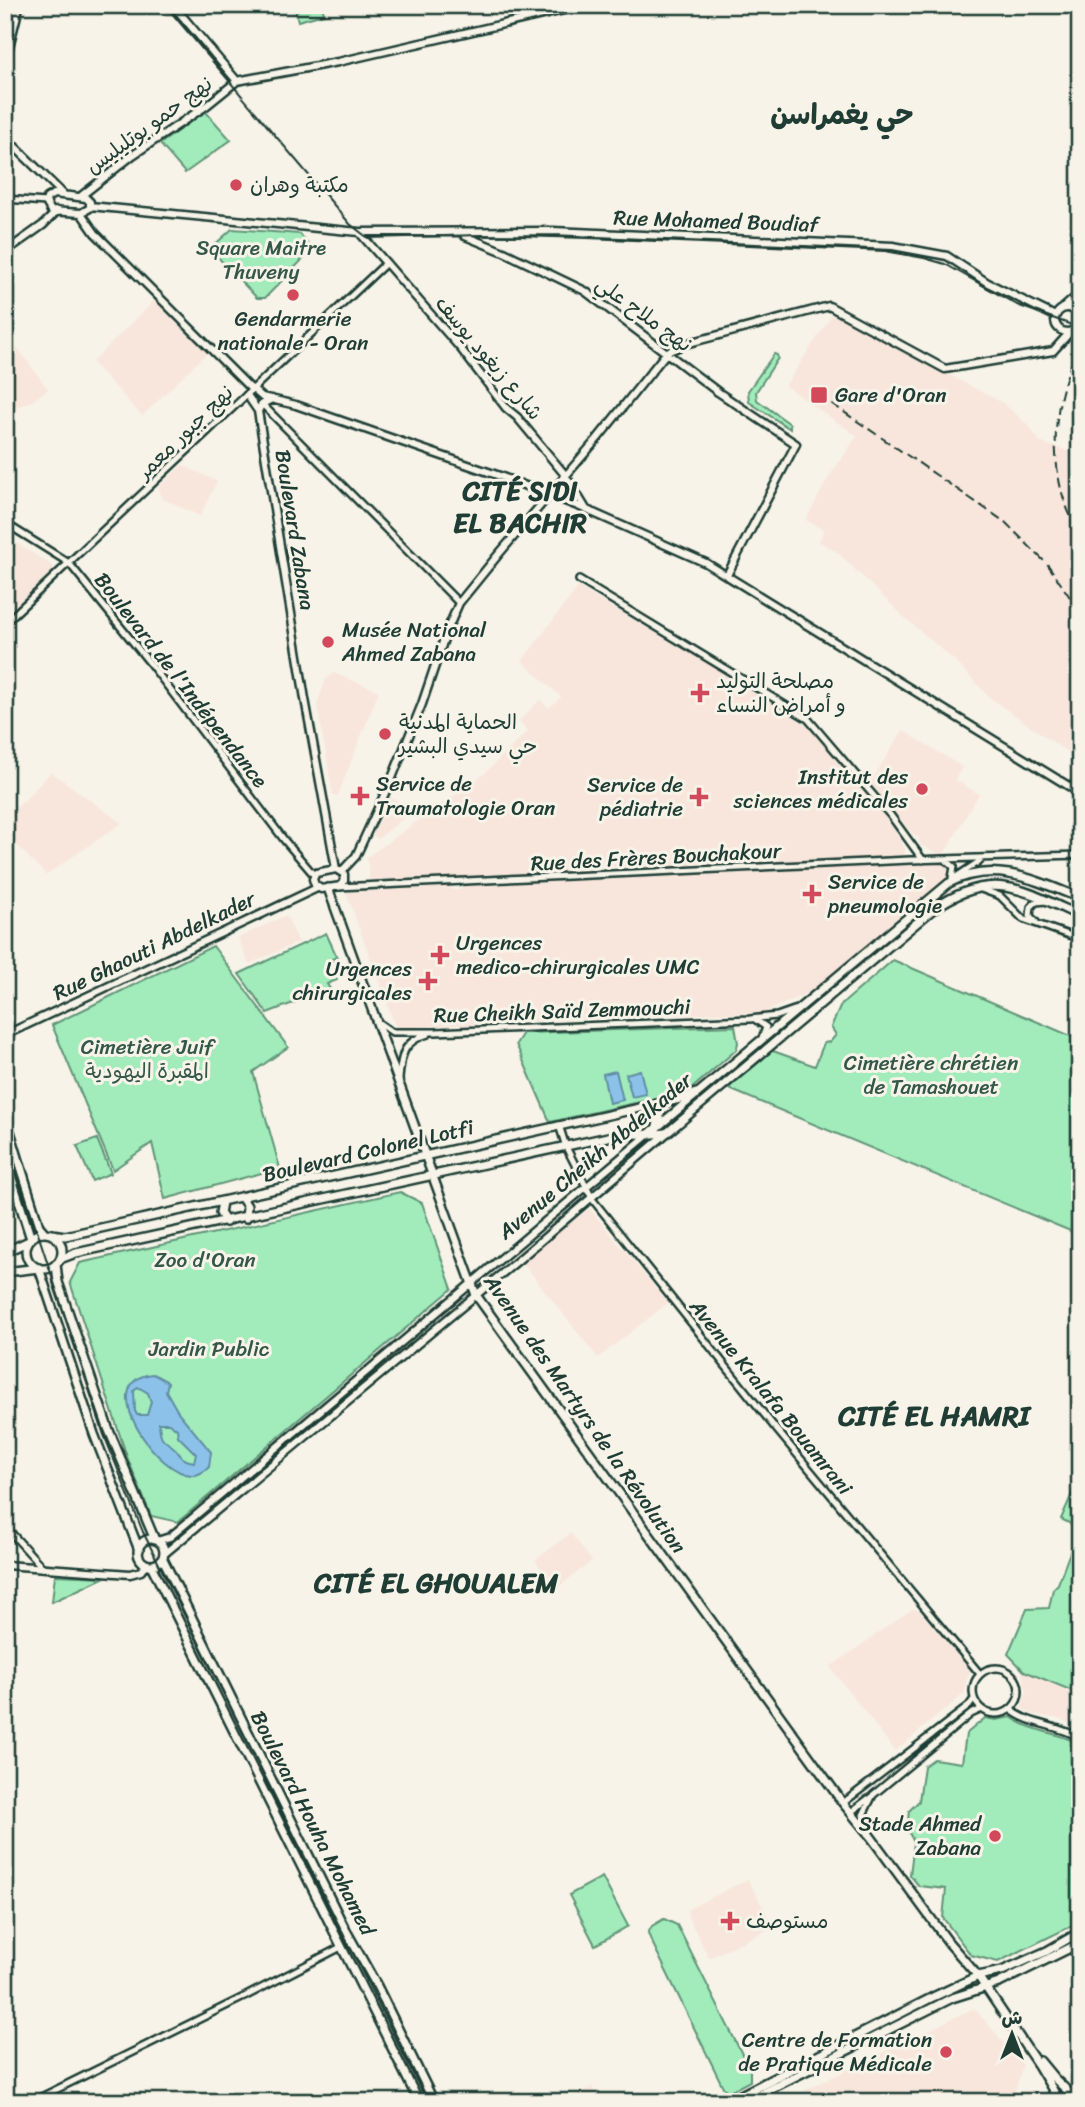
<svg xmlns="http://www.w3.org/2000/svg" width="1085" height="2107" font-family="Sriracha,'Playpen Sans Arabic',sans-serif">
  <rect width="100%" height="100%" fill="#f7f3e8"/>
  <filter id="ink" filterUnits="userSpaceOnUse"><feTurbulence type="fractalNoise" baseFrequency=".0143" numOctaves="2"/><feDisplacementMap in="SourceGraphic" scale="14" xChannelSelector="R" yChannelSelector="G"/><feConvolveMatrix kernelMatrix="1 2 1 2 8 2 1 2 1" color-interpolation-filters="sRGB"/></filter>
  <g filter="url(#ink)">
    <path fill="#f8e6dc" d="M 155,300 L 207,353 L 142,416 L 92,362 Z
      M 833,314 L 1003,403 L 1029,426 L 1041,443 L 1075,453 L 1070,467 L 1071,486 L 1074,500 L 1080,511 L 1080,761 L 990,698 L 955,661 L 904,617 L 836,551 L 819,542 L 824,530 L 806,520 L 827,480 L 857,436 L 785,386 Z
      M 11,339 L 48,389 L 32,401 L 5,412 L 5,343 Z
      M 182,465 L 217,481 L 200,516 L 161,498 L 159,487 Z
      M 5,536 L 53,566 L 54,570 L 5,617 Z
      M 578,587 L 764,696 L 806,725 L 860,786 L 894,828 L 905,849 L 904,857 L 617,869 L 606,861 L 596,871 L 370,882 L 367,857 L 484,774 L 528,731 L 519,721 L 540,700 L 549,708 L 561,697 L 522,661 Z
      M 334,673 L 379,691 L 338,795 L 333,795 L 317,704 L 326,679 Z
      M 903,730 L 962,767 L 955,780 L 979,794 L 943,856 L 921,845 L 918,841 L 920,839 L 909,830 L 870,783 Z
      M 51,772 L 122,823 L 46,875 L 5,833 L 5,817 L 23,802 Z
      M 389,797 L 416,808 L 378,839 L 373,835 Z
      M 944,864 L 950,876 L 810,992 L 763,1013 L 719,1013 L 396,1028 L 346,892 L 448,887 L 453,890 L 460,890 L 464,885 L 587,880 L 597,875 Z
      M 286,915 L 299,942 L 249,964 L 238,938 Z
      M 589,1208 L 668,1303 L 598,1358 L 522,1262 Z
      M 571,1533 L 592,1561 L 556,1589 L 535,1560 Z
      M 912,1609 L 919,1610 L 971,1672 L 966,1681 L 965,1693 L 895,1751 L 830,1667 Z
      M 1024,1671 L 1080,1694 L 1078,1727 L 1059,1719 L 1031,1714 L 1021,1708 L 1027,1690 L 1022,1673 Z
      M 748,1879 L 773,1927 L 709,1958 L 687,1915 L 688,1909 Z
      M 974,2008 L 1023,2065 L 1012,2102 L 781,2102 Z
      M 592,2087 L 599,2102 L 563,2102 Z"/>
    <path fill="#a2ecbb" stroke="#609478" stroke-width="2" d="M 294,5 L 322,5 L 324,14 L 298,21 Z
      M 205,111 L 231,140 L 185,173 L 160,144 Z
      M 232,229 L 300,234 L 312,250 L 265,298 L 257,298 L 210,249 Z
      M 774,354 L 777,355 L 778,358 L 756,392 L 757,400 L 790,424 L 790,429 L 749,402 L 748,391 Z
      M 326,933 L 337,957 L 332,959 L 337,980 L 327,984 L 330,989 L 267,1013 L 239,974 Z
      M 213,946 L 288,1047 L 253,1072 L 280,1168 L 165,1199 L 152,1143 L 113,1170 L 52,1025 Z
      M 893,960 L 1080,1040 L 1080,1235 L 729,1089 L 731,1085 L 770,1050 L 815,1066 L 824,1043 L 830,1042 L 836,1035 L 831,1027 L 841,1005 Z
      M 735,1026 L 738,1043 L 736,1050 L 689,1091 L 550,1122 L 516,1044 L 523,1033 Z
      M 97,1139 L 111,1173 L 92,1181 L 77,1146 Z
      M 400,1192 L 422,1203 L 452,1289 L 178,1522 L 151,1516 L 127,1457 L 70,1282 L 80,1263 Z
      M 1076,1485 L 1080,1486 L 1080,1694 L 1024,1671 L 1008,1654 L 1027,1609 L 1049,1608 L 1053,1589 L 1058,1584 L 1079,1528 L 1061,1519 Z
      M 55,1575 L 105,1577 L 52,1602 Z
      M 1011,1717 C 1031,1732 1058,1732 1080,1744 L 1080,1922 L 998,1962 L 971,1955 L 943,1918 L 946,1889 L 919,1886 L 910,1875 L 914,1842 L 907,1829 L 909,1811 L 919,1801 L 924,1766 L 934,1759 L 962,1763 L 966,1734 L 985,1718 L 996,1720 Z
      M 602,1877 L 628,1926 L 595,1945 L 569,1895 Z
      M 664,1919 L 677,1925 L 750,2070 L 750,2081 L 731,2091 L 728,2092 L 723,2087 L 650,1938 L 648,1933 L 652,1926 Z"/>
    <path fill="#8cc2ea" stroke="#608da1" stroke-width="2" fill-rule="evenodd" d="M 640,1070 L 646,1094 L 632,1097 L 626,1074 Z
      M 616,1071 L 623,1100 L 609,1103 L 603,1074 Z
      M 153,1374 L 168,1382 L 166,1391 L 178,1412 L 211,1452 L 209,1467 C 205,1471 201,1474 195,1475 C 159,1479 91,1380 153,1374 ZM 138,1387 L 148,1393 L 151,1402 L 147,1415 L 137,1415 L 135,1411 L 134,1391 ZM 159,1423 L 169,1423 L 177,1429 L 178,1436 L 196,1454 L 194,1462 C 177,1459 182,1453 172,1446 C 161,1439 160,1437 159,1423 Z"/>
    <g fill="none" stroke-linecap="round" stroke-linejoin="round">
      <g stroke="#1f3d34" stroke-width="10">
        <path id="tertiary" d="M 176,9 L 188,5
          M 5,199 L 46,202
          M 262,404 L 459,603
          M 5,523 L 69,563 L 149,662 L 285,841 L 314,875
          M 579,580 L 808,719 L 891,816 L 923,860
          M 5,623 L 385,264
          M 947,861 L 954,867 L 952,878
          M 953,879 L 980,861
          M 338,887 L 910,860 L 1080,855
          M 981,889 L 1000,896 L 1023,919 L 1080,939
          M 1036,922 L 1030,916 L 1031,907 L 1036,902 L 1046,901
          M 756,1020 L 766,1027 L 763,1036
          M 379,1023 L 392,1032 L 435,1032 L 750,1019 L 777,1016 L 794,1010
          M 399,1079 C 401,1055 403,1041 428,1034
          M 559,1125 L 566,1147 L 593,1200 L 776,1429 L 980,1674
          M 5,1526 L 43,1568
          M973 1691a23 23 0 1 1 46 0a23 23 0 1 1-46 0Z
          M 1010,1709 C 1030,1726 1058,1724 1080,1738
          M 843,1803 L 969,1706 L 974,1699
          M 851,1812 L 868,1799
          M 870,1834 L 863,1815 L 873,1795 L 971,1714 L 982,1709
          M 31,2102 L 248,1995 L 341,1947"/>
      </g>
      <g stroke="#1f3d34" stroke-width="11">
        <path id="secondary" d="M 173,5 L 237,81
          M 237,81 L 338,62 L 586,5
          M 5,137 L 63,194
          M 54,194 L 86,198 L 90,202 L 90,208 L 81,213 L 51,211 L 46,202 L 47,198 Z
          M 81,196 L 133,155 L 206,106 L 237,81
          M 90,206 L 359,232 L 553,231 L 893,246 L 947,256 L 988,283 L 1055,316
          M 81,213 L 95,233 L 252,390
          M 460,231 L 465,236 L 504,252 L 585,291 L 718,392 L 796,444 L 727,575
          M 359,232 L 461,349 L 506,408 L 517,417 L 566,476 L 586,509
          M 5,252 L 43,225 L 57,211
          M1055 320a12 12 0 1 1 24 0a12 12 0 1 1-24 0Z
          M 1063,308 L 1080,293
          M 253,389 L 262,397 L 296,405 L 497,475 L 578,506 L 706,563 L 1080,793
          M 247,395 L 258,411
          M 272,399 L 262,404 L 258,411 L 305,699 L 336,869
          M 1080,459 L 1080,486
          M 336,869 L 344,874 L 344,881 L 341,886 L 321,889 L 315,885 L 313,879 L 316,873 Z
          M 342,871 L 356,856 L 392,778 L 422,704 L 446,633 L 459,603 L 498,555 L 598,438 L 667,352 L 685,344 L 829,306 L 945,369 L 1053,351 L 1071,331
          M 5,1035 L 317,888
          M 157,1541 L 170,1537 L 649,1134
          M 164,1554 L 516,1262 L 667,1133
          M 5,1565 L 130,1574 L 141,1571 L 146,1564"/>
      </g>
      <g stroke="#1f3d34" stroke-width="12">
        <path id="primary" d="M 5,61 L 19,5
          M 328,888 L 476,1295 L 843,1803 L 871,1837 L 949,1943 L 978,1976 L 1038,2065 L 1060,2102
          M 649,1106 L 657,1110 L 660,1115 L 657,1126
          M 5,1115 L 39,1226 L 45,1233 L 65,1236 L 680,1099 L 696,1093
          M 649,1134 L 949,883 C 994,859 1037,881 1080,898
          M 5,1157 L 31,1239
          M 241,1197 L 247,1206 L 246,1218
          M 222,1202 L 220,1213 L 226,1222
          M26 1251a18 18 0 1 1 36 0a18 18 0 1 1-36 0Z
          M 5,1252 L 29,1241
          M 60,1259 L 76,1253 L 617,1135 C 634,1132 652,1137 668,1132 L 932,910 C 992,868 1021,889 1080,916
          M 56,1264 L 58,1282 L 108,1428 L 155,1540
          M 39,1268 L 94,1434 L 139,1550
          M 5,1272 L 39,1268
          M138 1552a13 13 0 1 1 26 0a13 13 0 1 1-26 0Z
          M 163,1559 L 344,1927 L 377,1986 L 434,2102
          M 151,1565 L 419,2102
          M 1040,2061 L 1054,2078 L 1073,2096
          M 727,2102 L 933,1997 L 978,1976 L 1002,1971 L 1047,1951 L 1080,1932
          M 744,2102 L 952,1998 L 999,1983 L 1080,1943
          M 1061,2102 L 1065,2096 L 1069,2095 L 1080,2101"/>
      </g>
      <use href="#tertiary" stroke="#f7f3e8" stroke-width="5"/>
      <use href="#secondary" stroke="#f7f3e8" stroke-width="6"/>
      <use href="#primary" stroke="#f7f3e8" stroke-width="7"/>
      <path stroke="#1f3d34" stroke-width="2" d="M 165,5 L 350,224 L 368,238 L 481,235 L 587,238 L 885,251 L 924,258 L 945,264 L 1017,305 L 1080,328
        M 5,1133 L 104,1435 L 143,1532 L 427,2102"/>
      <path stroke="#1f3d34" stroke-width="2" stroke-dasharray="10 5" stroke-linecap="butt" d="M 1080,347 C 1056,388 1050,443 1061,489 C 1065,506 1074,523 1080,540
        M 819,395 L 1005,522 L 1048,565 L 1080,612"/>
    </g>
  </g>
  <g fill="#d1495b" stroke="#f7f3e8" stroke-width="2.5">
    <circle cx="236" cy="185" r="7"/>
    <circle cx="293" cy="295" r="7"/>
    <rect x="810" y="386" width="18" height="18" rx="3.5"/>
    <circle cx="328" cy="642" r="7"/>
    <path d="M696.5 682.5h7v7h7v7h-7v7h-7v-7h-7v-7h7z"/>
    <circle cx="385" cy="734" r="7"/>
    <circle cx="922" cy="789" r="7"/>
    <path d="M356.5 785.5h7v7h7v7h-7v7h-7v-7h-7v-7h7z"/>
    <path d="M695.5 786.5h7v7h7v7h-7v7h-7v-7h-7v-7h7z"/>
    <path d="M808.5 883.5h7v7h7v7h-7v7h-7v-7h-7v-7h7z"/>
    <path d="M436.5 944.5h7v7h7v7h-7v7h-7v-7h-7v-7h7z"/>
    <path d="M424.5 970.5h7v7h7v7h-7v7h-7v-7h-7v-7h7z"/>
    <circle cx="995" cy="1836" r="7"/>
    <path d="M726.5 1910.5h7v7h7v7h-7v7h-7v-7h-7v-7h7z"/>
    <circle cx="946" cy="2052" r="7"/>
  </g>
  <g text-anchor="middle" stroke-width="6" stroke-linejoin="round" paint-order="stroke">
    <g font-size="21" fill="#1f3d34" stroke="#f7f3e8">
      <text transform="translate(149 125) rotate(-36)" y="7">نهج حمو بوتليليس</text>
      <text transform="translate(716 221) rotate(2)" y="7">Rue Mohamed Boudiaf</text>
      <text transform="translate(644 314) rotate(36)" y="7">نهج ملاح علي</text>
      <text transform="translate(489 358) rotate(50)" y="7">شارع زيغود يوسف</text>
      <text transform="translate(185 432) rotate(-44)" y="7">نهج جبور معمر</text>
      <text transform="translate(295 530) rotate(81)" y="7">Boulevard Zabana</text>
      <text transform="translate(181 680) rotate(52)" y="7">Boulevard de l'Indépendance</text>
      <text transform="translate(656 857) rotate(-3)" y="7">Rue des Frères Bouchakour</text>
      <text transform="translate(154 946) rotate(-26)" y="7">Rue Ghaouti Abdelkader</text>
      <text transform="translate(562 1011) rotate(-2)" y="7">Rue Cheikh Saïd Zemmouchi</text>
      <text transform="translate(368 1151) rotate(-13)" y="7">Boulevard Colonel Lotfi</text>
      <text transform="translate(595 1156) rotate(-40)" y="7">Avenue Cheikh Abdelkader</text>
      <text transform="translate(771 1397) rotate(51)" y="7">Avenue Kralafa Bouamrani</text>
      <text transform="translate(585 1414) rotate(55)" y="7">Avenue des Martyrs de la Révolution</text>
      <text transform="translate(313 1823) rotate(63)" y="7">Boulevard Houha Mohamed</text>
    </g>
    <g font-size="21" fill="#1f3d34" stroke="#f7f3e8" text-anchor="start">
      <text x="250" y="192">مكتبة وهران</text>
      <text x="293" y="326" text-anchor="middle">Gendarmerie<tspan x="293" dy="24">nationale - Oran</tspan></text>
      <text x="835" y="402">Gare d'Oran</text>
      <text x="342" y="637">Musée National<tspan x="342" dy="24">Ahmed Zabana</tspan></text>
      <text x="716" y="688">مصلحة التوليد<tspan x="716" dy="24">و أمراض النساء</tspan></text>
      <text x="399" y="729">الحماية المدنية<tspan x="399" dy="24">حي سيدي البشير</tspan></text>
      <text x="908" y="784" text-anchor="end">Institut des<tspan x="908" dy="24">sciences médicales</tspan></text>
      <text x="376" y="791">Service de<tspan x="376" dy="24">Traumatologie Oran</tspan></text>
      <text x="683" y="792" text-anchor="end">Service de<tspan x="683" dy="24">pédiatrie</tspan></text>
      <text x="828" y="889">Service de<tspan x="828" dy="24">pneumologie</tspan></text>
      <text x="456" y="950">Urgences<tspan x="456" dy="24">medico-chirurgicales UMC</tspan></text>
      <text x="412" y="976" text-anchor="end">Urgences<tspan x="412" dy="24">chirurgicales</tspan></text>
      <text x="981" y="1831" text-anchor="end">Stade Ahmed<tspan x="981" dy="24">Zabana</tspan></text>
      <text x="746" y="1928">مستوصف</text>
      <text x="932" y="2047" text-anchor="end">Centre de Formation<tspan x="932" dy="24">de Pratique Médicale</tspan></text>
    </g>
    <g font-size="21" fill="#335748" stroke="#f7f3e8">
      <text x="261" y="255">Square Maitre<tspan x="261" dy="24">Thuveny</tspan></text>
      <text x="147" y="1054">Cimetière Juif<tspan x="147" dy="24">المقبرة اليهودية</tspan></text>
      <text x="931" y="1070">Cimetière chrétien<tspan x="931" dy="24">de Tamashouet</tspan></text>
      <text x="205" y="1267">Zoo d'Oran</text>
      <text x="209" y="1356">Jardin Public</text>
    </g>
    <g font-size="28" font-weight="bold" fill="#1f3d34" stroke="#f7f3e8">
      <text x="842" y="124">حي يغمراسن</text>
      <text x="520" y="500">CITÉ SIDI<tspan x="520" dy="32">EL BACHIR</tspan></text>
      <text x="934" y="1425">CITÉ EL HAMRI</text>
      <text x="436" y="1592">CITÉ EL GHOUALEM</text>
    </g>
  </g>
  <rect width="1085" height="2107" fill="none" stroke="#f7f3e8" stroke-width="28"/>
  <rect x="14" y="14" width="1057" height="2079" fill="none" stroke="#1f3d34" stroke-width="2.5" filter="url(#ink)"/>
  <g transform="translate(1012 2034)" stroke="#f7f3e8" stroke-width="5" paint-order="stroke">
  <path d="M0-5L12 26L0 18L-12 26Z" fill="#1f3d34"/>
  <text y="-10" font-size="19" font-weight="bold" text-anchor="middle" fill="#1f3d34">ش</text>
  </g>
</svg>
